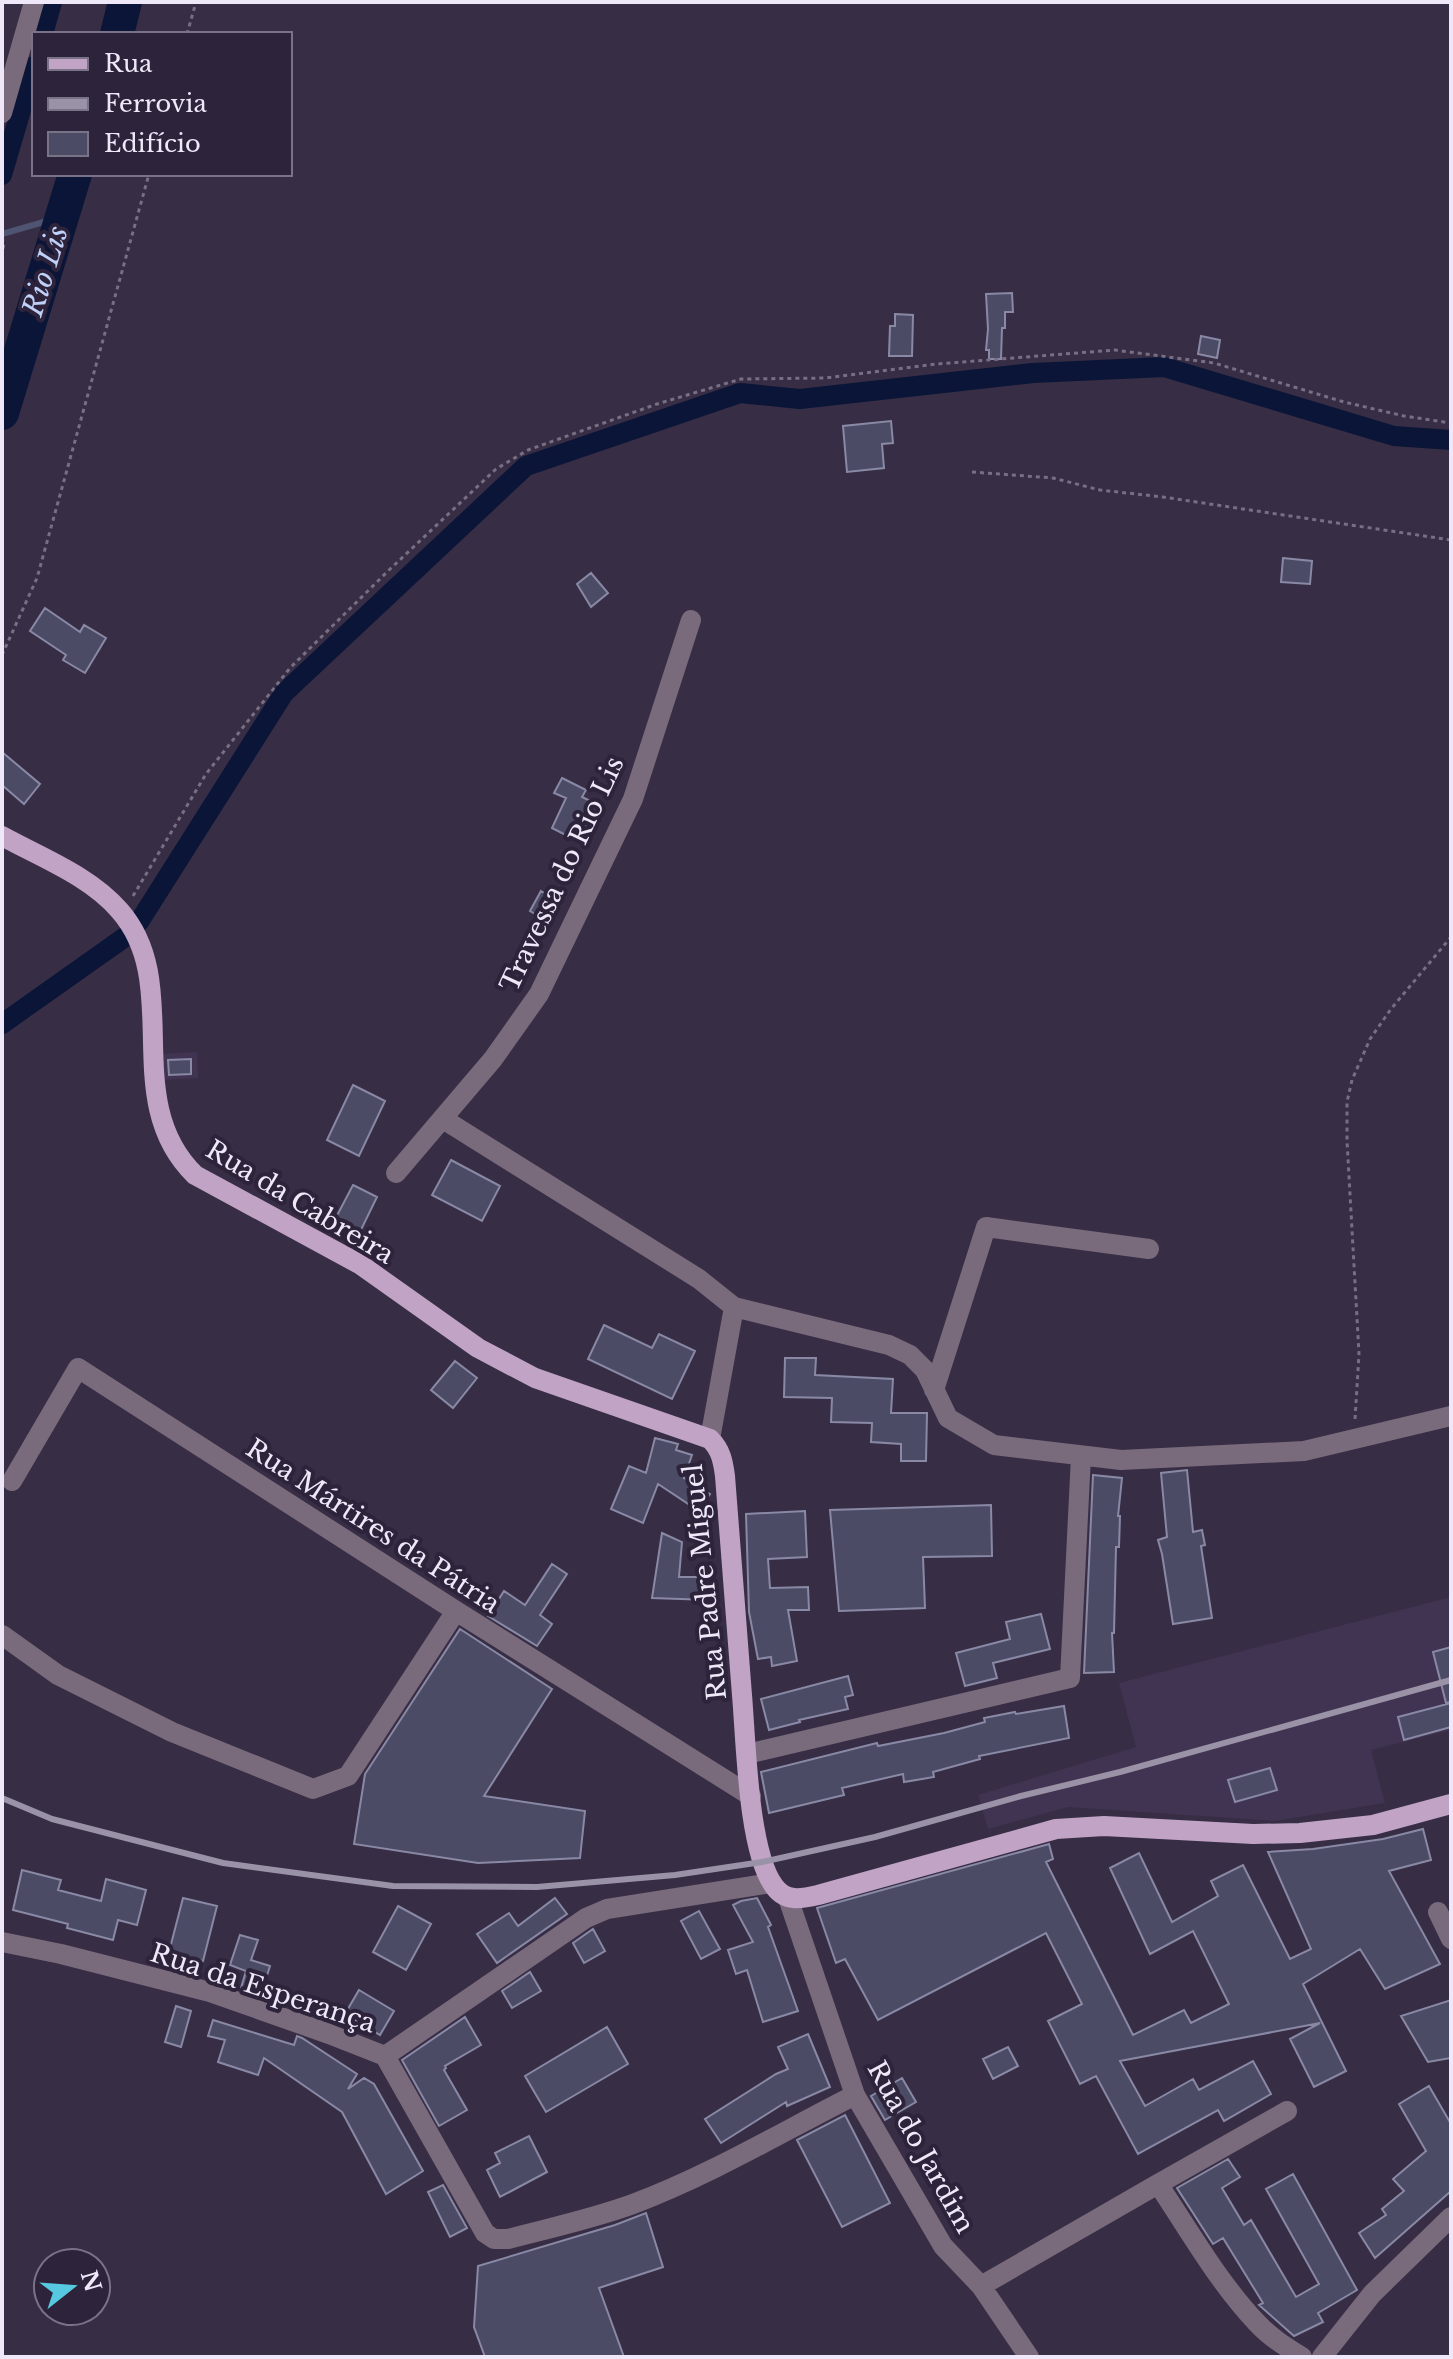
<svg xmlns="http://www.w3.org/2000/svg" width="1453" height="2359" font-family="'Libre Baskerville',serif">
  <rect width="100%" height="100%" fill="#372d45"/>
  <path fill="#413452" d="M 197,1052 L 198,1078 L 163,1080 L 162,1054 Z
    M 1451,1597 L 1451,1730 L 1371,1750 L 1385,1803 L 1275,1821 L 1068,1807 L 988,1829 L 978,1795 L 1136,1747 L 1119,1683 Z"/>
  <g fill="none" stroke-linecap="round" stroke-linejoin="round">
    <path stroke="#4e5471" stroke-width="6" d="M 2,234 L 61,217"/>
    <path stroke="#0a1537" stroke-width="20" d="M 43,34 L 52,2
      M 2,175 L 34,66
      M 139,922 L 284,693 L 526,466 L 740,393 L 800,399 L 1033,373 L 1164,367 L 1394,436 L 1451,440
      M 2,1024 L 125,937"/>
    <path stroke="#0a1537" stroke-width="34" d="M 117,34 L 125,2
      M 2,413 L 75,174"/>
  </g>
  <path fill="#4b4b65" stroke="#8989a6" stroke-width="2" d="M 1012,293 L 1013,312 L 1005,312 L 1005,328 L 1002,328 L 1001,359 L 989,359 L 989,350 L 986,350 L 988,329 L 986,294 Z
    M 895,314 L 913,315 L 912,356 L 889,356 L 890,326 L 895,326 Z
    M 1201,336 L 1220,340 L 1217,358 L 1198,354 Z
    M 891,421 L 893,443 L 882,444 L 884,468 L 847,472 L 843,426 Z
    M 1283,558 L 1312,561 L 1310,584 L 1281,582 Z
    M 591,573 L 608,593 L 591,607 L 577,584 Z
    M 45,608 L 80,632 L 84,625 L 106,638 L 85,673 L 63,660 L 66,655 L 30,631 Z
    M 2,752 L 40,784 L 24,804 L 2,785 Z
    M 562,778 L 586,790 L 582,797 L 603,807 L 585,845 L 552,828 L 566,798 L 554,793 Z
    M 541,891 L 560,902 L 548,922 L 530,911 Z
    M 191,1059 L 191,1074 L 169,1075 L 168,1060 Z
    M 353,1085 L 385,1101 L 359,1156 L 327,1140 Z
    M 451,1160 L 500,1186 L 482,1221 L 432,1195 Z
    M 353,1185 L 377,1197 L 357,1238 L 332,1225 Z
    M 604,1325 L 652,1348 L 659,1334 L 695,1351 L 672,1399 L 588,1359 Z
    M 785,1358 L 816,1358 L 815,1375 L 893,1379 L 891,1413 L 927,1413 L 926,1461 L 901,1461 L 901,1444 L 871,1442 L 872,1423 L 831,1422 L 832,1398 L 784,1397 Z
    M 455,1361 L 477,1378 L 453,1408 L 431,1390 Z
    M 655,1438 L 678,1444 L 676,1450 L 692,1455 L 684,1478 L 710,1494 L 699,1511 L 658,1484 L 643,1523 L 611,1509 L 629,1466 L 646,1473 Z
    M 1187,1470 L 1193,1532 L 1202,1530 L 1205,1545 L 1201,1546 L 1212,1618 L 1173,1624 L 1162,1554 L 1158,1540 L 1167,1537 L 1161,1473 Z
    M 1093,1475 L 1122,1478 L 1118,1516 L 1120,1516 L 1119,1547 L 1116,1547 L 1114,1633 L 1112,1633 L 1114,1672 L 1084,1673 Z
    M 991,1505 L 992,1556 L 923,1557 L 925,1608 L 839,1611 L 830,1510 Z
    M 805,1511 L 807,1557 L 768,1559 L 770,1588 L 808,1587 L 809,1610 L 788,1610 L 797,1661 L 772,1666 L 771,1657 L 758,1659 L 749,1612 L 746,1514 Z
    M 662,1533 L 682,1542 L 679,1577 L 707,1577 L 709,1600 L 652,1598 Z
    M 552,1564 L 567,1574 L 540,1615 L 552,1624 L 537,1646 L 488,1616 L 504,1591 L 525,1605 Z
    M 1041,1614 L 1050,1649 L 993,1663 L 997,1678 L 965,1686 L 956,1653 L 1010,1639 L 1006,1622 Z
    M 460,1629 L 552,1689 L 484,1796 L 585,1811 L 580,1858 L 478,1863 L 354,1844 L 365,1774 Z
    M 1451,1647 L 1451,1702 L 1446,1703 L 1433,1652 Z
    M 848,1676 L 853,1695 L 845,1697 L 848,1709 L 799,1720 L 800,1722 L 769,1730 L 761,1699 Z
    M 1451,1703 L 1451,1727 L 1404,1740 L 1398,1717 Z
    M 1064,1706 L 1069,1738 L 979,1756 L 980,1759 L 933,1772 L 934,1777 L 904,1782 L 903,1774 L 842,1788 L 844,1795 L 769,1813 L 761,1772 L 877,1743 L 878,1746 L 944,1733 L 985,1722 L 984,1718 L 1015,1712 L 1016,1714 Z
    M 1270,1768 L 1277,1790 L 1235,1802 L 1228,1780 Z
    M 1423,1829 L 1431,1860 L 1389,1871 L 1440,1964 L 1385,1989 L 1360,1949 L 1303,1984 L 1346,2071 L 1314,2087 L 1290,2039 L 1320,2023 L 1120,2061 L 1145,2106 L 1193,2079 L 1199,2090 L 1253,2061 L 1271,2094 L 1224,2121 L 1218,2110 L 1138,2154 L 1096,2076 L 1080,2084 L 1048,2021 L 1082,2004 L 1046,1933 L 878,2020 L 845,1959 L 836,1963 L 817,1908 L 1049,1844 L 1053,1859 L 1046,1862 L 1133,2035 L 1184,2010 L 1191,2023 L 1229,2004 L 1193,1931 L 1150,1954 L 1110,1868 L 1139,1853 L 1172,1922 L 1218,1896 L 1211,1881 L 1243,1865 L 1290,1959 L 1311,1949 L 1268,1852 L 1313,1849 L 1383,1839 Z
    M 22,1870 L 61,1880 L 58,1890 L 101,1901 L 106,1879 L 146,1890 L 137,1925 L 118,1920 L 113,1940 L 67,1928 L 68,1924 L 13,1910 Z
    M 183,1898 L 217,1906 L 203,1961 L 169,1952 Z
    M 555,1898 L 567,1914 L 497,1963 L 477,1934 L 509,1913 L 518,1926 Z
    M 757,1898 L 771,1925 L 768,1927 L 798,2011 L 763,2022 L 747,1970 L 736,1974 L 728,1950 L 753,1942 L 733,1905 L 741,1901 Z
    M 398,1906 L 431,1924 L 406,1970 L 373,1952 Z
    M 699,1911 L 720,1949 L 701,1959 L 681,1921 Z
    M 593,1929 L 605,1951 L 584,1963 L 573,1943 Z
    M 240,1935 L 258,1940 L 251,1960 L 270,1966 L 261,1995 L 241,1988 L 246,1971 L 230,1965 Z
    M 530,1972 L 541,1991 L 512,2008 L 502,1991 Z
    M 359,1990 L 394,2011 L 380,2035 L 345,2014 Z
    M 1451,2000 L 1451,2058 L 1428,2062 L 1401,2016 Z
    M 176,2006 L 191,2011 L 181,2047 L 165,2042 Z
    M 465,2017 L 481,2045 L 445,2066 L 446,2068 L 444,2070 L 467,2110 L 439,2126 L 402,2060 Z
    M 213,2020 L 294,2045 L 297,2036 L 302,2038 L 357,2074 L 348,2089 L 364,2078 L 374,2084 L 423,2171 L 386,2194 L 342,2112 L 264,2058 L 258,2075 L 218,2062 L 225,2040 L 208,2036 Z
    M 607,2027 L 628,2064 L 546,2112 L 525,2076 Z
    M 808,2034 L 830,2087 L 787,2106 L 786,2102 L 721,2143 L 705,2119 L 776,2074 L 788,2069 L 778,2047 Z
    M 1008,2047 L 1018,2066 L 993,2079 L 983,2059 Z
    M 902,2078 L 916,2102 L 885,2120 L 871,2096 Z
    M 1429,2086 L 1451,2124 L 1451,2191 L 1375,2258 L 1359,2233 L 1386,2215 L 1382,2209 L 1404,2191 L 1393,2179 L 1426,2151 L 1399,2104 Z
    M 845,2115 L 890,2203 L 842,2227 L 797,2140 Z
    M 529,2136 L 547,2172 L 500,2197 L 487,2170 L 500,2163 L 495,2153 Z
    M 1228,2159 L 1240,2177 L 1222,2188 L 1244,2225 L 1251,2220 L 1296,2297 L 1319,2284 L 1266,2189 L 1293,2174 L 1357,2290 L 1318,2313 L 1323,2322 L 1294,2336 L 1259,2305 L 1263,2303 L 1223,2238 L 1213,2244 L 1177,2188 Z
    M 443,2185 L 467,2228 L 450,2237 L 428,2192 Z
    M 646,2213 L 663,2267 L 599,2288 L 624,2357 L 485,2357 L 474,2327 L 478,2266 L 615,2225 Z"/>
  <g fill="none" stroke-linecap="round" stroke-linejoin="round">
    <path stroke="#786f84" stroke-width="3" stroke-dasharray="4 4" stroke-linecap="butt" d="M 187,34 L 196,2
      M 2,237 L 4,244 L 2,253
      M 972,472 L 1053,478 L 1100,490 L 1163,497 L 1451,540
      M 2,655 L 37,578 L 149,174
      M 133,896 L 206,774 L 290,668 L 388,571 L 496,469 L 528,450 L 657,404 L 741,379 L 826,378 L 937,364 L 1115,350 L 1214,363 L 1344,402 L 1404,416 L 1451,423
      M 1355,1419 L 1359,1354 L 1347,1141 L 1347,1102 L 1352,1080 L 1370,1039 L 1391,1009 L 1451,937"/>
    <path stroke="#796b7c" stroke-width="20" d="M 2,113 L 34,2
      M 443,1119 L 699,1279 L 734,1307
      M 396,1173 L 493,1059 L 539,994 L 633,799 L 691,620
      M 934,1390 L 986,1227 L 1149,1249
      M 710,1439 L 734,1307 L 889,1345 L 910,1355 L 925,1370 L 948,1418 L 994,1445 L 1121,1460 L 1304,1451 L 1451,1416
      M 12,1481 L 78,1368 L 456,1611 L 751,1796
      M 2,1635 L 58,1675 L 172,1732 L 313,1789 L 348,1776 L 456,1611
      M 747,1754 L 1070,1678 L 1081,1456
      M 788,1898 L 855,2095 L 943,2246 L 981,2286 L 1029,2357
      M 1438,1912 L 1451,1939
      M 2,1942 L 61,1954 L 210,1992 L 329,2034 L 385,2056 L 485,2233 L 494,2239 L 508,2239 C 550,2228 592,2219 633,2204 C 710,2175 782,2132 855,2095
      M 385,2056 L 586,1918 L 607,1909 L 771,1883
      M 1287,2111 L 1158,2184 C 1189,2230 1218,2282 1257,2323 C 1270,2337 1286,2347 1302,2357
      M 981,2286 L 1158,2184
      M 1322,2357 L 1372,2294 L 1451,2217"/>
    <path stroke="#c0a3c5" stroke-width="20" d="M 2,836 C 42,858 90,876 120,911 C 185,986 118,1100 195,1175 L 361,1265 L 478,1348 L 535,1378 L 710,1439 C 721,1450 723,1461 725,1476 C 731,1549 737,1622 742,1695 C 746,1741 748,1851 774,1886 C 785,1902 801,1899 818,1895 L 1056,1829 L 1104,1826 L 1253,1834 L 1300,1833 L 1373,1825 L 1451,1804"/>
    <path stroke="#9a92a6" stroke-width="6" d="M 2,1798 L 52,1819 L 223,1863 L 393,1886 L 537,1887 L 675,1875 L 762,1862 L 875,1837 L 1021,1796 L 1120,1772 L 1451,1680"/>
  </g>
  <g text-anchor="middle" stroke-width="8" stroke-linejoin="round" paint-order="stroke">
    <g font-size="26" fill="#eee8f8" stroke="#2d233a">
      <text transform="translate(562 874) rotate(-65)" y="9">Travessa do Rio Lis</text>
      <text transform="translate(300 1202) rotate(31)" y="9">Rua da Cabreira</text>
      <text transform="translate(373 1526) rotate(33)" y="9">Rua Mártires da Pátria</text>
      <text transform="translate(705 1582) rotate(-96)" y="9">Rua Padre Miguel</text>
      <text transform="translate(263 1988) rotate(18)" y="9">Rua da Esperança</text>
      <text transform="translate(921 2147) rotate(61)" y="9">Rua do Jardim</text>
    </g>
    <g font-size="28" font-style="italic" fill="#c0d1f9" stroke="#2d233a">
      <text transform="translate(45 271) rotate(-73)" y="10">Rio Lis</text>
    </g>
  </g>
  <rect width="1453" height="2359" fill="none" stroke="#eee8f8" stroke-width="8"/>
  <rect x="32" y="32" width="260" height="144" fill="#2d233a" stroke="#7a7286" stroke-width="2"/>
  <rect x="48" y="58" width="40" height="12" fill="#c0a3c5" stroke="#7a7286" stroke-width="2"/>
  <text x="104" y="72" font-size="24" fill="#eee8f8">Rua</text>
  <rect x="48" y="98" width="40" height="12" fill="#9a92a6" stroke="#7a7286" stroke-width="2"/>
  <text x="104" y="112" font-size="24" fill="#eee8f8">Ferrovia</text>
  <rect x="48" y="132" width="40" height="24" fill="#4b4b65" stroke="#7a7286" stroke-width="2"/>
  <text x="104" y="152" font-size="24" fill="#eee8f8">Edifício</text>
  <g transform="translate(72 2287) rotate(73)"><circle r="38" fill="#2d233a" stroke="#7a7286" stroke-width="2"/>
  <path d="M0-6L14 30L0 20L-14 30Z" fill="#56c9e0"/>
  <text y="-12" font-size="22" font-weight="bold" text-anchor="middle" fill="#eee8f8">N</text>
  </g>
</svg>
